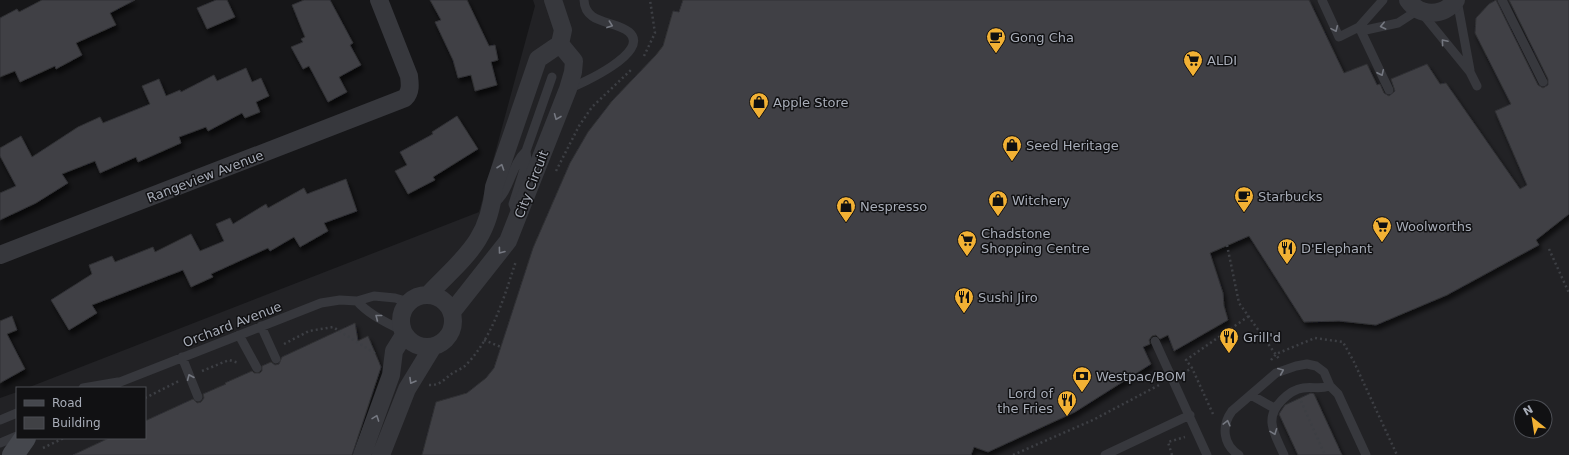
<svg xmlns="http://www.w3.org/2000/svg" width="1569" height="455" font-family="'DejaVu Sans',sans-serif">
  <defs>
    <filter id="shadow"><feDropShadow dx="2.5" dy="4.5" stdDeviation="2" flood-color="#0009"/></filter>
  </defs>
  <rect width="100%" height="100%" fill="#161618"/>
  <path fill="#222225" fill-rule="evenodd" d="M 533,0 L 1569,0 L 1569,455 L 0,455 L 0,398 L 17,392 L 17,438 L 145,438 L 145,388 L 27,388 L 479,212 L 535,6 ZM 1521,407 L 1545,407 L 1545,431 L 1521,431 Z"/>
  <path fill="#404145" stroke="#303034" filter="url(#shadow)" d="M 42,0 L 135,0 L 110,13 L 116,25 L 76,43 L 82,55 L 56,69 L 55,66 L 20,82 L 15,71 L 0,77 L 0,18 L 17,9 L 19,12 Z
    M 216,0 L 227,0 L 235,17 L 207,29 L 197,8 Z
    M 304,0 L 330,0 L 353,43 L 350,45 L 361,65 L 339,77 L 347,92 L 328,102 L 309,66 L 303,69 L 291,47 L 303,42 L 301,39 L 305,37 L 292,5 Z
    M 430,0 L 467,0 L 489,46 L 495,45 L 498,60 L 491,62 L 497,85 L 475,91 L 471,75 L 458,78 L 453,60 L 435,22 L 441,20 Z
    M 683,0 L 1309,0 L 1344,73 L 1367,64 L 1377,85 L 1380,84 L 1384,93 L 1389,96 L 1395,91 L 1391,79 L 1427,64 L 1440,84 L 1446,83 L 1520,189 L 1527,185 L 1495,111 L 1511,104 L 1475,33 L 1476,18 L 1489,4 L 1496,0 L 1538,85 L 1543,88 L 1548,85 L 1548,79 L 1509,0 L 1569,0 L 1569,214 L 1536,240 L 1539,245 L 1447,295 L 1376,325 L 1339,321 L 1304,322 L 1249,236 L 1210,253 L 1223,293 L 1224,306 L 1228,320 L 1174,351 L 1168,335 L 1160,339 L 1156,335 L 1152,336 L 1149,340 L 1150,344 L 1143,347 L 1151,364 L 1075,412 L 988,452 L 974,447 L 971,455 L 422,455 L 436,402 L 467,393 L 486,378 L 494,368 L 533,248 L 570,163 L 588,132 L 612,101 L 656,55 L 663,46 L 673,11 L 679,12 Z
    M 246,68 L 252,82 L 261,78 L 269,96 L 256,102 L 260,112 L 245,118 L 242,113 L 208,131 L 206,127 L 179,137 L 181,143 L 138,162 L 136,157 L 100,173 L 95,161 L 62,174 L 68,183 L 36,203 L 0,220 L 0,193 L 16,186 L 0,156 L 0,148 L 21,136 L 32,157 L 78,127 L 100,117 L 103,123 L 150,104 L 142,86 L 159,79 L 166,96 L 180,90 L 181,92 L 214,75 L 217,81 Z
    M 457,116 L 478,149 L 433,177 L 435,180 L 408,194 L 395,171 L 407,165 L 400,152 L 433,134 L 432,132 Z
    M 346,179 L 357,211 L 324,223 L 328,231 L 300,247 L 294,237 L 270,251 L 268,248 L 211,274 L 213,277 L 191,287 L 183,270 L 92,305 L 97,313 L 69,330 L 51,300 L 92,274 L 89,265 L 112,256 L 115,262 L 153,247 L 155,252 L 191,234 L 200,251 L 224,241 L 216,224 L 230,218 L 233,224 L 266,204 L 268,208 L 304,188 L 307,194 Z
    M 12,316 L 17,330 L 7,334 L 25,369 L 0,383 L 0,321 Z
    M 355,323 L 358,341 L 368,336 L 381,367 L 352,455 L 73,455 L 109,438 L 145,438 L 145,421 L 193,399 L 197,403 L 201,402 L 204,398 L 203,394 L 226,384 L 225,383 L 252,371 L 254,373 L 260,373 L 262,371 L 262,366 L 271,362 L 275,365 L 279,364 L 282,357 Z
    M 1311,393 L 1314,394 L 1342,455 L 1298,455 L 1279,414 L 1285,405 Z"/>
  <g fill="none" stroke-linecap="round" stroke-linejoin="round">
    <path stroke="#3d3f44" stroke-width="2.5" stroke-dasharray="2 3" stroke-linecap="butt" d="M 644,56 L 655,33 L 650,0
      M 556,171 L 579,126 L 592,107 L 632,69
      M 1227,245 L 1239,303 L 1279,359
      M 1549,249 L 1569,293
      M 484,340 L 501,347
      M 284,344 L 309,331 L 333,327 L 376,354
      M 1271,360 L 1276,354 L 1315,338 L 1343,342 L 1354,362 L 1397,455
      M 202,371 L 229,360 L 239,363
      M 1183,373 L 1192,368
      M 429,385 C 438,386 444,380 450,375 C 455,371 462,369 466,365 C 493,337 504,297 516,261
      M 145,398 L 179,381
      M 1301,401 L 1325,455
      M 1213,414 L 1192,368 L 1186,360 L 1249,316
      M 43,448 L 64,438
      M 1013,455 L 1093,420 L 1161,384
      M 1172,455 L 1168,442 L 1185,437"/>
    <path stroke="#37383d" stroke-width="9" d="M 1322,0 L 1339,37 L 1359,27
      M 1383,0 L 1359,27 L 1361,31 L 1398,23 L 1418,10
      M 1457,0 L 1470,70
      M 1502,0 L 1543,82
      M 1421,12 L 1470,72 L 1477,86
      M 1361,31 L 1389,90
      M 568,89 C 581,84 652,52 629,32 C 615,20 585,25 584,0
      M 493,204 C 511,192 510,166 526,151 L 552,77
      M 517,214 L 513,204 L 527,160 L 526,151
      M 357,301 C 368,314 386,323 402,330
      M 261,326 L 276,359
      M 239,335 L 257,368
      M 1155,341 L 1207,455
      M 182,357 L 198,397
      M 83,388 L 118,382
      M 111,388 L 120,382 L 321,303 L 340,300 L 357,301 L 374,296 L 395,298 L 409,302
      M 1251,395 L 1274,408
      M 0,420 L 17,413
      M 0,443 L 17,436
      M 1105,455 L 1190,415
      M 1239,455 C 1223,445 1221,426 1232,411 L 1276,373 L 1296,366 L 1307,364 L 1316,366 L 1324,372 L 1330,386 L 1338,394 L 1366,455
      M 1284,455 C 1275,434 1263,419 1282,400 C 1288,394 1295,389 1303,388 C 1314,386 1317,390 1330,386"/>
    <path stroke="#37383d" stroke-width="18" d="M 1408,0 C 1420,17 1443,17 1456,0
      M 0,255 L 405,98 C 411,92 410,84 409,76 L 379,0
      M401 321a26 26 0 1 1 52 0a26 26 0 1 1-52 0Z
      M 428,295 C 463,258 489,242 494,187 L 538,59 L 560,44 L 563,30 L 553,0
      M 452,312 L 508,241 L 568,89 L 573,72 L 574,61 L 560,44
      M 362,455 L 391,375 L 394,351 L 404,335
      M 381,455 L 407,389 L 432,348"/>
    <path stroke="#45474d" stroke-width="22" d="M 13,455 L 25,438"/>
  </g>
  <defs><path id="oneway-chevron" d="M-2-3.5L2.5 0L-2 3.5" fill="none" stroke-width="1.6" stroke-linecap="round" stroke-linejoin="round"/></defs>
  <g stroke="#757881">
    <use href="#oneway-chevron" transform="translate(610 25) rotate(20)"/>
    <use href="#oneway-chevron" transform="translate(1383 26) rotate(167)"/>
    <use href="#oneway-chevron" transform="translate(1335 29) rotate(66)"/>
    <use href="#oneway-chevron" transform="translate(1444 42) rotate(-130)"/>
    <use href="#oneway-chevron" transform="translate(1381 73) rotate(65)"/>
    <use href="#oneway-chevron" transform="translate(557 117) rotate(112)"/>
    <use href="#oneway-chevron" transform="translate(501 167) rotate(-71)"/>
    <use href="#oneway-chevron" transform="translate(501 251) rotate(127)"/>
    <use href="#oneway-chevron" transform="translate(378 317) rotate(-142)"/>
    <use href="#oneway-chevron" transform="translate(1281 371) rotate(-23)"/>
    <use href="#oneway-chevron" transform="translate(190 377) rotate(-113)"/>
    <use href="#oneway-chevron" transform="translate(412 381) rotate(120)"/>
    <use href="#oneway-chevron" transform="translate(376 418) rotate(-70)"/>
    <use href="#oneway-chevron" transform="translate(1227 423) rotate(-76)"/>
    <use href="#oneway-chevron" transform="translate(1274 432) rotate(69)"/>
  </g>
  <defs>
    <g id="cafe-pin" transform="scale(1)"><path d="M0 17L-7.5 6A9.5 9.5 0 1 1 7.5 6Z" fill="#f2b134" stroke="#111113"/><path d="M-5.5-4.5H6V0H3Q3 3.5 0 3.5H-2.5Q-5.5 3.5-5.5 0ZM3-3.2v2h1.7v-2ZM-6 4.5H4V6H-6Z" fill="#111"/></g>
    <g id="supermarket-pin" transform="scale(1)"><path d="M0 17L-7.5 6A9.5 9.5 0 1 1 7.5 6Z" fill="#f2b134" stroke="#111113"/><path d="M-6-5.5h2.5l.6 2H6L4.5 2H-2.5L-4.4-4H-6ZM-1.5 3.2a1.3 1.3 0 1 0 .1 0ZM3 3.2a1.3 1.3 0 1 0 .1 0Z" fill="#111"/></g>
    <g id="shop-pin" transform="scale(1)"><path d="M0 17L-7.5 6A9.5 9.5 0 1 1 7.5 6Z" fill="#f2b134" stroke="#111113"/><path d="M-5-2.5h2.3a2.7 3.5 0 0 1 5.4 0H5L5.5 6h-11ZM-1.5-2.5h3a1.5 2.3 0 0 0-3 0Z" fill="#111"/></g>
    <g id="restaurant-pin" transform="scale(1)"><path d="M0 17L-7.5 6A9.5 9.5 0 1 1 7.5 6Z" fill="#f2b134" stroke="#111113"/><path d="M-5-6h1v4h1v-4h1v4h1v-4h1v5L-1.5 .5V6h-2V.5L-5-1ZM5-6V6H3V1.5H1.5Q1.5-4 5-6Z" fill="#111"/></g>
    <g id="bank-pin" transform="scale(1)"><path d="M0 17L-7.5 6A9.5 9.5 0 1 1 7.5 6Z" fill="#f2b134" stroke="#111113"/><path d="M-6-4H6V4H-6ZM0-2.3a2.3 2.3 0 1 0 0 4.6a2.3 2.3 0 1 0 0-4.6Z" fill="#111"/></g>
  </defs>
  <g fill-rule="evenodd">
    <use href="#cafe-pin" x="996" y="37"/>
    <use href="#supermarket-pin" x="1193" y="60"/>
    <use href="#shop-pin" x="759" y="102"/>
    <use href="#shop-pin" x="1012" y="145"/>
    <use href="#cafe-pin" x="1244" y="196"/>
    <use href="#shop-pin" x="998" y="200"/>
    <use href="#shop-pin" x="846" y="206"/>
    <use href="#supermarket-pin" x="1382" y="226"/>
    <use href="#supermarket-pin" x="967" y="240"/>
    <use href="#restaurant-pin" x="1287" y="248"/>
    <use href="#restaurant-pin" x="964" y="297"/>
    <use href="#restaurant-pin" x="1229" y="337"/>
    <use href="#bank-pin" x="1082" y="376"/>
    <use href="#restaurant-pin" x="1067" y="400"/>
  </g>
  <g text-anchor="middle" stroke-width="3" stroke-linejoin="round" paint-order="stroke">
    <g font-size="13" fill="#a8adb8" stroke="#111113" text-anchor="start">
      <text x="1010" y="42">Gong Cha</text>
      <text x="1207" y="65">ALDI</text>
      <text x="773" y="107">Apple Store</text>
      <text x="1026" y="150">Seed Heritage</text>
      <text x="1258" y="201">Starbucks</text>
      <text x="1012" y="205">Witchery</text>
      <text x="860" y="211">Nespresso</text>
      <text x="1396" y="231">Woolworths</text>
      <text x="981" y="238">Chadstone<tspan x="981" dy="15">Shopping Centre</tspan></text>
      <text x="1301" y="253">D'Elephant</text>
      <text x="978" y="302">Sushi Jiro</text>
      <text x="1243" y="342">Grill'd</text>
      <text x="1096" y="381">Westpac/BOM</text>
      <text x="1053" y="398" text-anchor="end">Lord of<tspan x="1053" dy="15">the Fries</tspan></text>
    </g>
    <g font-size="13" fill="#a8adb8" stroke="#111113">
      <text transform="translate(205 176) rotate(-21)" y="5">Rangeview Avenue</text>
      <text transform="translate(531 184) rotate(-69)" y="5">City Circuit</text>
      <text transform="translate(232 324) rotate(-21)" y="5">Orchard Avenue</text>
    </g>
  </g>
  <rect x="16" y="387" width="130" height="52" fill="#111113" stroke="#4d4f55"/>
  <rect x="24" y="400" width="20" height="6" fill="#45474d" stroke="#4d4f55"/>
  <text x="52" y="407" font-size="12" fill="#a8adb8">Road</text>
  <rect x="24" y="417" width="20" height="12" fill="#404145" stroke="#4d4f55"/>
  <text x="52" y="427" font-size="12" fill="#a8adb8">Building</text>
  <g transform="translate(1533 419) rotate(330)"><circle r="19" fill="#111113" stroke="#4d4f55"/>
  <path d="M0-3L7 15L0 10L-7 15Z" fill="#f2b134"/>
  <text y="-6" font-size="11" font-weight="bold" text-anchor="middle" fill="#a8adb8">N</text>
  </g>
</svg>
